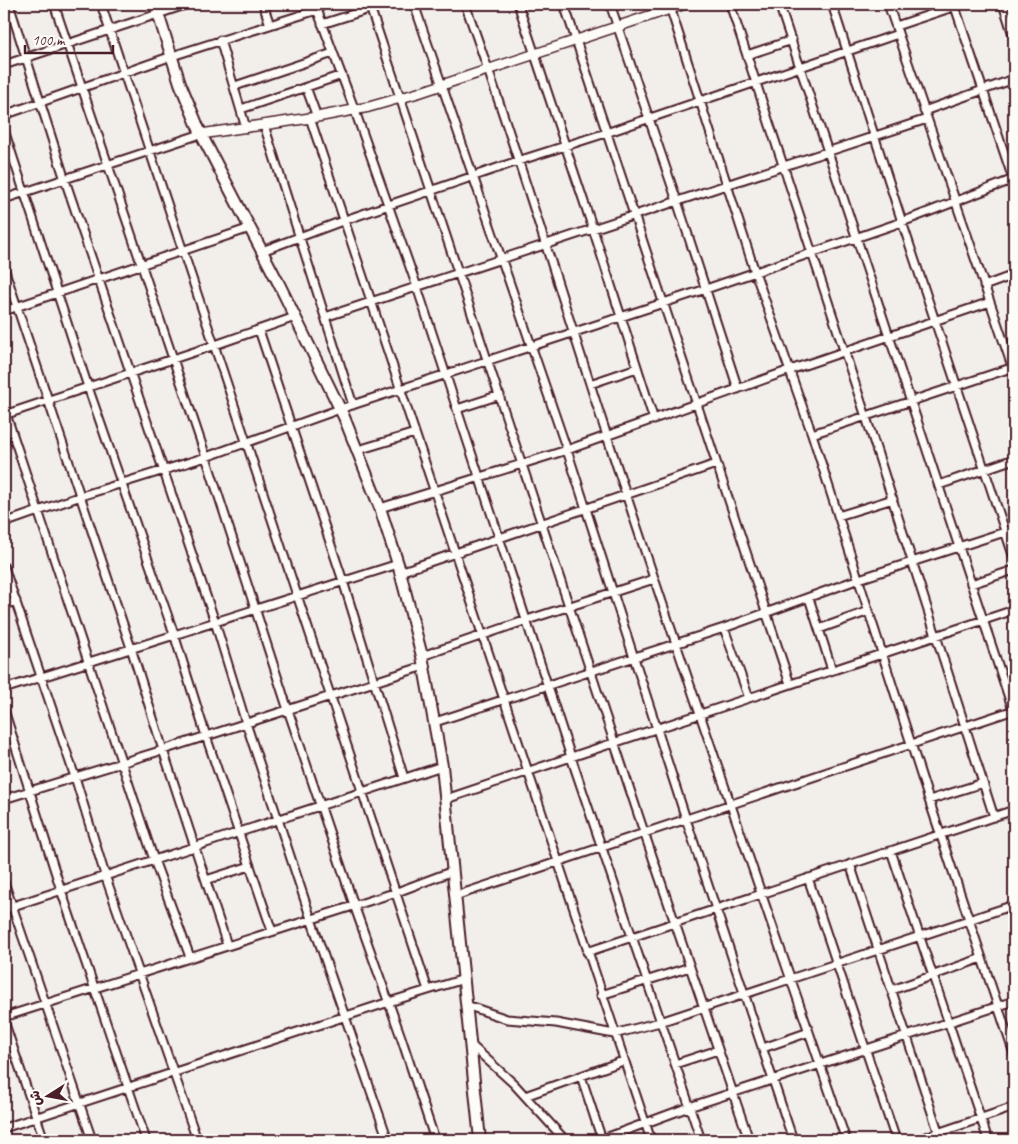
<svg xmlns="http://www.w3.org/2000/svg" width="1018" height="1144" font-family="Caveat,'Playpen Sans Arabic',sans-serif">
  <rect width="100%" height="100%" fill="#f2efeb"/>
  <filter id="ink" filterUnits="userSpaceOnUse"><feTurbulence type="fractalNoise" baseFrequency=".02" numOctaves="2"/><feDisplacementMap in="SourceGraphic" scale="10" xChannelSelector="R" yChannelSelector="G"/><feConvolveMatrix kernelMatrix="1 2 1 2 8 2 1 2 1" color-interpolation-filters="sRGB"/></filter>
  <g filter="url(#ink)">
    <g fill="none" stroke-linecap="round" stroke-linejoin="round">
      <g stroke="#4a1f2b" stroke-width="11">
        <path id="minor" d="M 9,4 L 65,180 L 215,622 L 246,723 L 311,919 L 388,1140
          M 54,4 L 206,457 L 288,710 L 354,905 L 401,1037 L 435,1140
          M 101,4 L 428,990
          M 263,4 L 270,25
          M 315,4 L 355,111 L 417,287 L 571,757 L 701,1140
          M 369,4 L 644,832 L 749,1140
          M 414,4 L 567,450 L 686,819 L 793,1140
          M 465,4 C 517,147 560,294 608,439 C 684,673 766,906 846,1140
          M 518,4 L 593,229 L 654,420
          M 564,4 L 790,684
          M 610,4 L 677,201 L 738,389
          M 669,4 L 755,272 L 812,434 L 929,800 L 1014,1054
          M 730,4 L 866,417 L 994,817
          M 779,4 L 1014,713
          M 832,4 L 902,222 L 1014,558
          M 888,4 L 1014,372
          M 954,4 L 1014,182
          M 1003,4 L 1014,38
          M 322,24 L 385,4
          M 896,26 L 962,4
          M 220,40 L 246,128
          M 747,55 L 792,40
          M 4,65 L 188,4
          M 235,86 L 333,53
          M 306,87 L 317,117
          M 241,109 L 342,75
          M 924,111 L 1014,79
          M 4,115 L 172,56 L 317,10
          M 310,118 C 426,458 535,800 651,1140
          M 264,125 L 353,405
          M 4,130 L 88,387 L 174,634 L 206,736 L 272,931
          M 4,199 L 201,134
          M 262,251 L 345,220 L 518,161 L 606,133 L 898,34
          M 4,268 L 131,648 L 163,750 L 227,945
          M 984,286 L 1014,275
          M 4,311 L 250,228
          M 325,317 L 927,119
          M 259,330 L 343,581 L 404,778
          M 590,384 L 637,368
          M 4,408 L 154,860 L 190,957
          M 457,409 L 500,395
          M 4,415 L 215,345 L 295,317
          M 812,434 L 1014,367
          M 358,450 L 415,433
          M 939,485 L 1014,459
          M 380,508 L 567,450 L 790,370 L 990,302
          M 838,516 L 893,499
          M 4,523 L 81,496 L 206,457 L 340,409 L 706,289 L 902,222 L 1014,179
          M 4,567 L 75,777 L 105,875 L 197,1140
          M 400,572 L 716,464
          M 971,584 L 1014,570
          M 809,598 L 832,670
          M 4,605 L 16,601
          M 724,628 L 749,698
          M 819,629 L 869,611
          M 422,656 L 527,620 L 654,579
          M 4,689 L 398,564
          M 4,710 L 61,890 L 146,1140
          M 435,722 L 724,628 L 859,579 L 1014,529
          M 4,799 L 163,750 L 424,666
          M 446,799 L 571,757 L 1014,610
          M 929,800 L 983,783
          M 891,851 L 988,1140
          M 850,864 L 941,1140
          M 808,878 L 896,1140
          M 206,880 L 250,866
          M 4,882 L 92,1140
          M 455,896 L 1014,710
          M 4,909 L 442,766
          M 587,952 L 1014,810
          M 892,990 L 982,958
          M 601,995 L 690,967
          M 466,1005 L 507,1019 L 556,1023 L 614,1034 L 660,1022 L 1014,905
          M 4,1017 L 397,892 L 453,871
          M 4,1021 L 44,1140
          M 471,1045 L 514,1084 L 565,1140
          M 763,1048 L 809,1032
          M 675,1064 L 718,1050
          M 581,1076 L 602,1140
          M 525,1096 L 623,1061
          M 4,1128 L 389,1002 L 464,979
          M 600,1140 L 689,1107 L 1014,1001
          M 917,1140 L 1014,1107"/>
      </g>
      <g stroke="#4a1f2b" stroke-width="12">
        <path id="tertiary" d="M 201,134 L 317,117 L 369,107 L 418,93 L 685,4"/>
      </g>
      <g stroke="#4a1f2b" stroke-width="14">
        <path id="primary" d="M 155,4 L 180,83 L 201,134 L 279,284 L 344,417 L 380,508 L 398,564 L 422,656 L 442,766 L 480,1140"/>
      </g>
      <use href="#minor" stroke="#fdfcf7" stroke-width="7"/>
      <use href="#tertiary" stroke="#fdfcf7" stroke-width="9"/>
      <use href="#primary" stroke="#fdfcf7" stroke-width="10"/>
    </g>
  </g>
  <rect width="1018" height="1144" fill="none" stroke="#fdfcf7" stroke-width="20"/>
  <rect x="10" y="10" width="998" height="1124" fill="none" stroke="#4a1f2b" stroke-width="2" filter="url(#ink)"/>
  <g transform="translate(48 1096) rotate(259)" stroke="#fdfcf7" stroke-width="4" paint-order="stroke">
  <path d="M0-4L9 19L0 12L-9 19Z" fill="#4a1f2b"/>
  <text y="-8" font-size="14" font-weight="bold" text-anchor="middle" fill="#4a1f2b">ش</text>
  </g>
  <path d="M25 45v8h88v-8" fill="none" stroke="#4a1f2b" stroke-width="2.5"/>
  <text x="32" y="45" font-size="15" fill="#4a1f2b" stroke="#fdfcf7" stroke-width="4" paint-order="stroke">100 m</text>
</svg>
